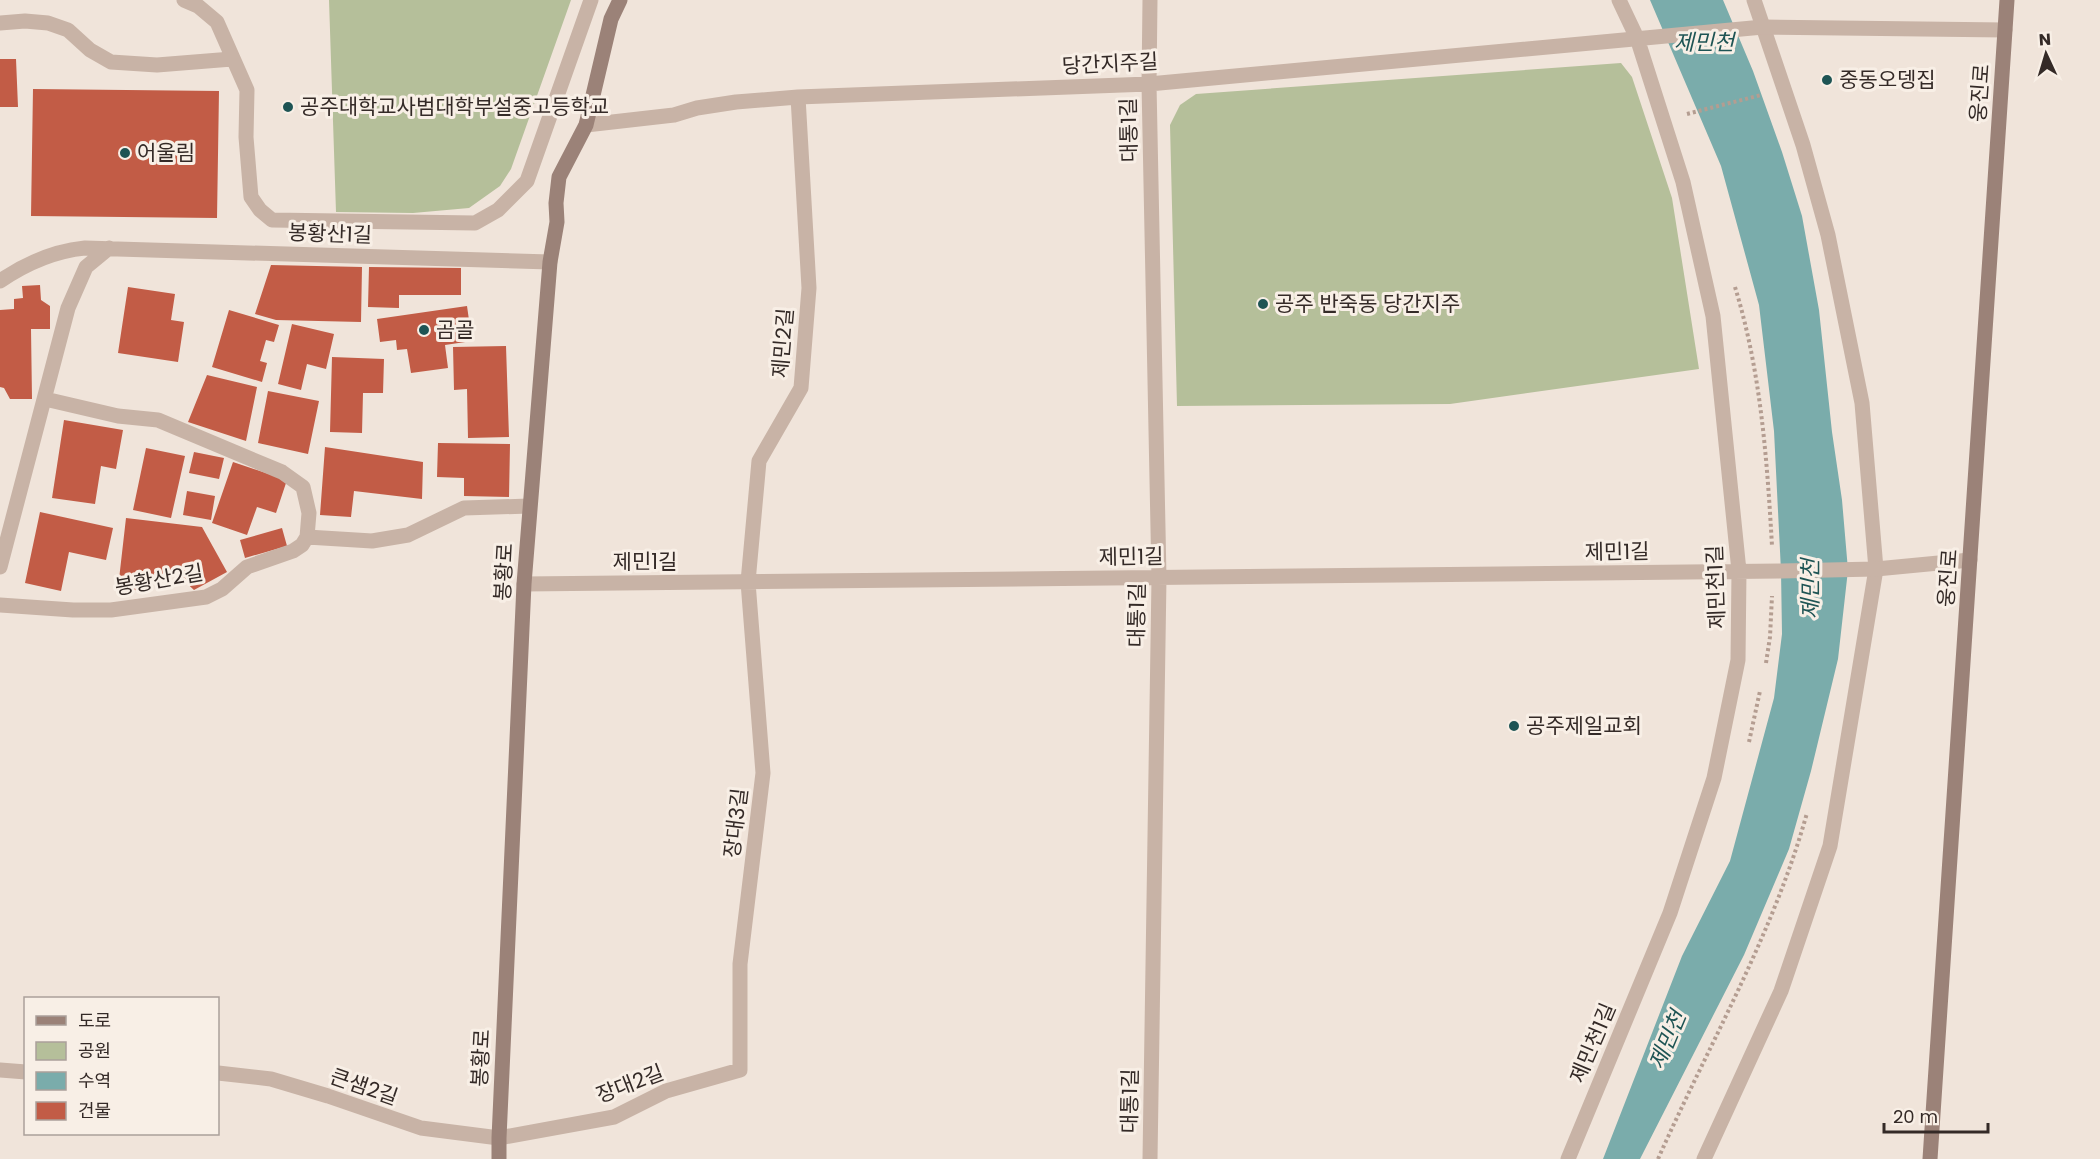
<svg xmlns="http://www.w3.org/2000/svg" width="2100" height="1159" font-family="Poppins,'Noto Sans KR',sans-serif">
  <rect width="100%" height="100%" fill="#f0e4da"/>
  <path fill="#b5bf9a" d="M 329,0 L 571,0 L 511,169 L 500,186 L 469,208 L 413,213 L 336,212 Z
    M 1621,63 L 1632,77 L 1672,198 L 1699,369 L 1450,404 L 1177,406 L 1170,125 L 1180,105 L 1196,94 Z"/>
  <path fill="#7aacab" d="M 1650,0 L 1723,0 L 1753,71 L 1782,152 L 1802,216 L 1819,310 L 1832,432 L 1842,500 L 1848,570 L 1838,659 L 1811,771 L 1789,849 L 1744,955 L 1640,1159 L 1603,1159 L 1682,956 L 1730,861 L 1774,698 L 1782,634 L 1781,571 L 1774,431 L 1759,305 L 1721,166 Z"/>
  <path fill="#c25c46" d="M 0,59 L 16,59 L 18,107 L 0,107 Z
    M 33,89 L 219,91 L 217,218 L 31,216 Z
    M 271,265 L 362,267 L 361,322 L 276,320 L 255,314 Z
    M 369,267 L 461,268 L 461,295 L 399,295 L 399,308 L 368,307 Z
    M 40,285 L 41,300 L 50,306 L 50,329 L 31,329 L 32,399 L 10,399 L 4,388 L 0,387 L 0,310 L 14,309 L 14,299 L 23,298 L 22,286 Z
    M 128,287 L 175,294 L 171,320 L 184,322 L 178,362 L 118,353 Z
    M 467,306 L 472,341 L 445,345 L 448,368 L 411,373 L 407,349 L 397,350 L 396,340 L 380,342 L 377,319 Z
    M 229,310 L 279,325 L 274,342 L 266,340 L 260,361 L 267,363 L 262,382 L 212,367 Z
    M 292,324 L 334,334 L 326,369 L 307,364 L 301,390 L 278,384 Z
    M 506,346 L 509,437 L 468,438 L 467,389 L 454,390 L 453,347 Z
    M 332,357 L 384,359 L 383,393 L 363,393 L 362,433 L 330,432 Z
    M 207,375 L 257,387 L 246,441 L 188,422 Z
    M 268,391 L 319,401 L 308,454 L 258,443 Z
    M 64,420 L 123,430 L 116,469 L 101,466 L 95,504 L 52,498 Z
    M 438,443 L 510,444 L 509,497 L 464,496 L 464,478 L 437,477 Z
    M 325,447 L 423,462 L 422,499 L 354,491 L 351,517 L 320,515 Z
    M 146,448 L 185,456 L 171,518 L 133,510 Z
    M 194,452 L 224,458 L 219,479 L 189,473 Z
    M 233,462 L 287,480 L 276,513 L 257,507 L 247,535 L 212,523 Z
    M 187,491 L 215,496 L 211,520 L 183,515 Z
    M 40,512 L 113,528 L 106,560 L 69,552 L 61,591 L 25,583 Z
    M 126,518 L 202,527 L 227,572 L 194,590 L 179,576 L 154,573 L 151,592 L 118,588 Z
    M 282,528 L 287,546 L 245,558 L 240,540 Z"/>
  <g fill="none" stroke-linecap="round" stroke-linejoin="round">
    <path stroke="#b49d91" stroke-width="4" stroke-dasharray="3 3" stroke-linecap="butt" d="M 1687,114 L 1761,95
      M 1735,287 C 1761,372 1767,459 1772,546
      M 1766,663 L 1770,637 L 1772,596
      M 1749,742 L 1760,691
      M 1658,1159 C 1709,1044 1773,935 1807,813"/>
    <path stroke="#c8b3a6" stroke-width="15" d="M 184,0 L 198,6 L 217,22 L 247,90 L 246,137 L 251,197 L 260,210 L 272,220 L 475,223 L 498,210 L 527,181 L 591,0
      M 0,23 L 25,21 L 48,23 L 68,30 L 90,50 L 111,62 L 157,65 L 232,59
      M 1704,1159 L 1781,991 L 1830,846 L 1876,569 L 1862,403 L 1828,235 L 1803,145 L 1754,0"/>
    <path stroke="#c8b3a6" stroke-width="15" d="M 1150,0 L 1149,84 L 1159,578 L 1150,1159
      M 586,125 L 674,115 L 697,108 L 736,102 L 798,97 L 1149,84 L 1763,27 L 2005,30
      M 0,281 C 25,264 54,251 85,248 L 550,262
      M 45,399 L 118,416 L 158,420 L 282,472 L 303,487 L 309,513 L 307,537
      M 0,567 L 68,308 L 86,267 L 109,248
      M 524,584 L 1781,571 L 1876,569 L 1970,560
      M 0,605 L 73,610 L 111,610 L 206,597 L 222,589 L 247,567 L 293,551 L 302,545 L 307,537 L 372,541 L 408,535 L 464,508 L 529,506
      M 0,1070 L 26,1072
      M 218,1073 L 271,1079 L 328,1096 L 421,1128 L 499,1138 L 614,1117 L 666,1091 L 740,1070 L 740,964 L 763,773 L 748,582 L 759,461 L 801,388 L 809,288 L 798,97
      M 1568,1159 L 1670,913 L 1714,778 L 1738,660 L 1739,571 L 1713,316 L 1683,182 L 1637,38 L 1619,0"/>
    <path stroke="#9b8278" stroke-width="15" d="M 499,1159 L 499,1138 L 524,584 L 550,262 L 557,222 L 556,203 L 559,177 L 586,125 L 611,19 L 620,0
      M 1930,1159 L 2007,0"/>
  </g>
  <g fill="#1e5454" stroke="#f8efe6" stroke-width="2">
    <circle cx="1827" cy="80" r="6"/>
    <circle cx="288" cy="107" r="6"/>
    <circle cx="125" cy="153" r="6"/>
    <circle cx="1263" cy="304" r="6"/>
    <circle cx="424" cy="330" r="6"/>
    <circle cx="1514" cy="726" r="6"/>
  </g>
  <g text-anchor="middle" stroke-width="6" stroke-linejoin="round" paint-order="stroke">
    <g font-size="21" fill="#342a27" stroke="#f8efe6">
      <text transform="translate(1110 64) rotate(-3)" y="7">당간지주길</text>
      <text transform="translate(1980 93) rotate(-86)" y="7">웅진로</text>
      <text transform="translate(1129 130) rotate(-91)" y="7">대통1길</text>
      <text transform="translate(330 234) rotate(2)" y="7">봉황산1길</text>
      <text transform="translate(783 343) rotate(-85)" y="7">제민2길</text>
      <text transform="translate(1617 552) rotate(-1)" y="7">제민1길</text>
      <text transform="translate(1131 557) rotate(-1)" y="7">제민1길</text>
      <text x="645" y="569">제민1길</text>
      <text transform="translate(504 572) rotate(-87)" y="7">봉황로</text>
      <text transform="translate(1948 578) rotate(-86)" y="7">웅진로</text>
      <text transform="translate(159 580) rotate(-10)" y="7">봉황산2길</text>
      <text transform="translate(1716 587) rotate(-92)" y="7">제민천1길</text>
      <text transform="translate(1137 615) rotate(-89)" y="7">대통1길</text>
      <text transform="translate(736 823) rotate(-83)" y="7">장대3길</text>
      <text transform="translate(1593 1043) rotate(-67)" y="7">제민천1길</text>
      <text transform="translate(481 1058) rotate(-87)" y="7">봉황로</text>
      <text transform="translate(630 1084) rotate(-21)" y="7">장대2길</text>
      <text transform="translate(364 1087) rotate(19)" y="7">큰샘2길</text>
      <text transform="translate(1130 1101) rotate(-89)" y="7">대통1길</text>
    </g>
    <g font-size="21" fill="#342a27" stroke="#f8efe6" text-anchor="start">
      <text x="1839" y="87">중동오뎅집</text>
      <text x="300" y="114">공주대학교사범대학부설중고등학교</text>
      <text x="137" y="160">어울림</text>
      <text x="1275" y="311">공주 반죽동 당간지주</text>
      <text x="436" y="337">곰골</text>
      <text x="1526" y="733">공주제일교회</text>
    </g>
    <g font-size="22" font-style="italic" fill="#1e5454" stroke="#f8efe6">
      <text x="1704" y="50">제민천</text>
      <text transform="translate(1810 589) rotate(-90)" y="8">제민천</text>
      <text transform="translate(1667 1040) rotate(-67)" y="8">제민천</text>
    </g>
  </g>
  <rect x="24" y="997" width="195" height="138" fill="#f8efe6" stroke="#aaa09a" stroke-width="1.5"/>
  <rect x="36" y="1016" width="30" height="9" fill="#9b8278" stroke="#aaa09a" stroke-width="1.5"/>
  <text x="78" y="1027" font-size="18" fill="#342a27">도로</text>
  <rect x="36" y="1042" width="30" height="18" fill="#b5bf9a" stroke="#aaa09a" stroke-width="1.5"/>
  <text x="78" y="1057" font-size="18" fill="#342a27">공원</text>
  <rect x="36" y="1072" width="30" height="18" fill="#7aacab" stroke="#aaa09a" stroke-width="1.5"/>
  <text x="78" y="1087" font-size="18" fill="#342a27">수역</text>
  <rect x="36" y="1102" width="30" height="18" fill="#c25c46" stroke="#aaa09a" stroke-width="1.5"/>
  <text x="78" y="1117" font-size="18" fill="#342a27">건물</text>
  <g transform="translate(2046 54) rotate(356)" stroke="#f8efe6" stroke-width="4.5" paint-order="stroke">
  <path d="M0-4.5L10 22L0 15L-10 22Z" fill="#342a27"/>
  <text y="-9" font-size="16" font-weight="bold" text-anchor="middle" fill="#342a27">N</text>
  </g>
  <path d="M1884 1123v9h104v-9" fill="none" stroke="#342a27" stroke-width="3"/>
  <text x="1893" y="1123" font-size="18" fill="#342a27" stroke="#f8efe6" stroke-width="4.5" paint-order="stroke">20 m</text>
</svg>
